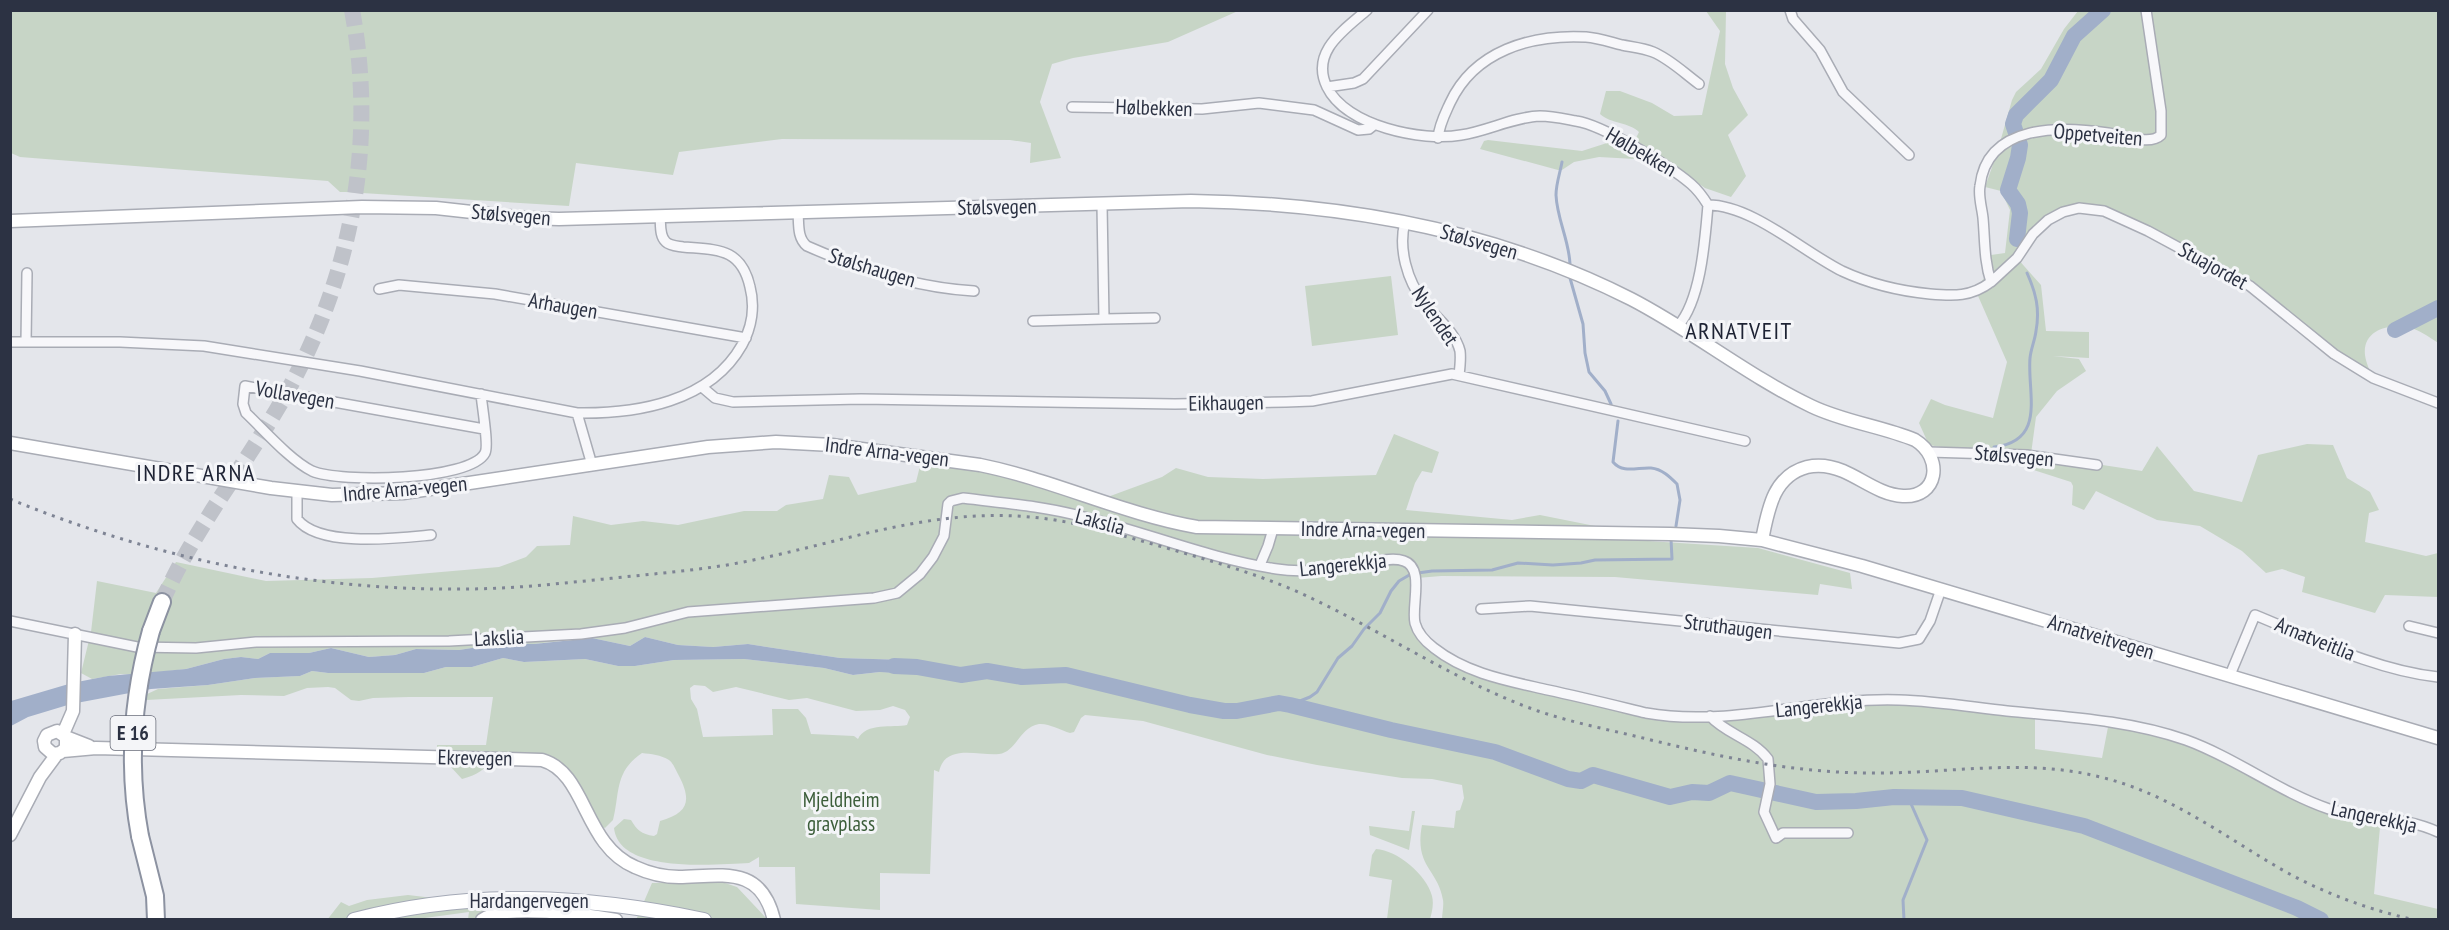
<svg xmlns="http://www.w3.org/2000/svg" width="2449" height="930" font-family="'PT Sans Narrow',sans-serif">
  <rect width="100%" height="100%" fill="#e4e6eb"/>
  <path fill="#c7d5c6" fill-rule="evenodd" d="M 10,11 L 11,10 L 1238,11 L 1168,42 L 1073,58 L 1052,64 L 1040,102 L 1061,158 L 1030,163 L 1031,143 L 1010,140 L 782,139 L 679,152 L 673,175 L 576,163 L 569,206 L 346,192 L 340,192 L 328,181 L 20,157 L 11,153 Z
    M 1706,11 L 1726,11 L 1725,64 L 1733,88 L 1748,115 L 1728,135 L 1746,176 L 1731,197 L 1705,188 L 1661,158 L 1653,160 L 1599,157 L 1574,162 L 1562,170 L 1558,170 L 1480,149 L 1484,141 L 1488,140 L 1582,151 L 1610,142 L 1624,146 L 1633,144 L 1639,132 C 1629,122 1611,124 1600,114 L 1606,91 L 1620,91 L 1652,103 L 1674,116 L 1702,115 L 1720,31 Z
    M 2078,11 L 2438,11 L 2438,343 C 2431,338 2422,332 2414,329 C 2394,322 2362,328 2365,355 C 2366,363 2370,371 2373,378 L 2250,286 L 2095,209 L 2056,215 L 2017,258 L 2041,285 L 2046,331 L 2089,332 L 2089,358 L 2053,356 L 2079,359 L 2086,371 L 2057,391 L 2036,417 L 2031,454 L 2142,471 L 2157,446 L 2194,491 L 2242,502 L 2258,455 L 2307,444 L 2333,445 L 2347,478 L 2370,492 L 2379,510 L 2369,513 L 2365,542 L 2426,556 L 2438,553 L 2438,597 L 2385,595 L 2375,613 L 2302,592 L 2305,577 L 2282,569 L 2266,573 L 2242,551 L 2200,526 L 2157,520 L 2096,491 L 2084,510 L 2072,505 L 2073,486 L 2071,482 L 1983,454 L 1929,445 L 1919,423 L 1931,399 L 1945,405 L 1993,418 L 2007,362 L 1975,289 L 1991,270 L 1991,255 L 2005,253 L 2010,210 L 2001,191 L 1985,187 L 1997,153 L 2012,100 L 2016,92 L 2041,69 L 2064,29 Z
    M 1391,276 L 1398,335 L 1312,346 L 1305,286 Z
    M 1394,434 L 1439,452 L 1432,473 L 1422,471 L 1415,483 L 1406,510 L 1512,520 L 1540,515 L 1595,526 L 1601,538 L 1758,548 L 1850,573 L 1852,589 L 1820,584 L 1818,595 L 1615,577 L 1441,576 L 1417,578 L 1419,633 L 1460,665 L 1664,716 L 1899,700 L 2035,713 L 2035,749 L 2102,758 L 2109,722 L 2173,736 L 2318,805 L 2381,816 L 2374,894 L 2438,909 L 2438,919 L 1442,919 C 1442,914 1444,906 1443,900 C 1438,869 1414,867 1422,825 L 1454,828 L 1456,811 L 1460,810 L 1464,798 L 1462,785 L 1432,779 L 1402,778 L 1317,765 L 1267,755 L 1143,721 L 1085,715 L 1081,718 L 1074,732 L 1070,733 C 1061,730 1048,723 1039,724 C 1020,727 1016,752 999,754 C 978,756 945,743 939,772 L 934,770 L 930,874 L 880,873 L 880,910 L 796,904 L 795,867 L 759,867 L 759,857 L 749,863 C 719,864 619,875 614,828 L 624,819 L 631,820 C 637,830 641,834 654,836 L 657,834 L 660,821 C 688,813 692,801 679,776 C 676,771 674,764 669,760 C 661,755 651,754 642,753 C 614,772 620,793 613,820 L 605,828 L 596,824 C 582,788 576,759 533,754 C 524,752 513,751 505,754 C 487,762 486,773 462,779 L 437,752 L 437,745 L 486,745 L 493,697 L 409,697 L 373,698 L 359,701 L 351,700 L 335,688 L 328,687 L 307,688 L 284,696 L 241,695 L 146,700 L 145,695 L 158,689 L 208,685 L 255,678 L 300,676 L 312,671 L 328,673 L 424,673 L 446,667 L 472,667 L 503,658 L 524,662 L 585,659 L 618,666 L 635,666 L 674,660 L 744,659 L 824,668 L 853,675 L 880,672 L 912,673 L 917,667 L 907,660 L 840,658 L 748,644 L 713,647 L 678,645 L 645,637 L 630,646 L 592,638 L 578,639 L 534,644 L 504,643 L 459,650 L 416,649 L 395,655 L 369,657 L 331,648 L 309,653 L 270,653 L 258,659 L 241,657 L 224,659 L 186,669 L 134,675 L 121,674 L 92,679 L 81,673 L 91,632 L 97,581 L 156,593 L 176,562 L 266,581 L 372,578 L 499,567 L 526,557 L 537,546 L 570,545 L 573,516 L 611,525 L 643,521 L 678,525 L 744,511 L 777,511 L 786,505 L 823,499 L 829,475 L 849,477 L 858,495 L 916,482 L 921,462 L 1011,476 L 1094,502 L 1162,477 L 1176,468 L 1208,477 L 1263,479 L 1376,475 ZM 694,685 L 705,686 L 713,692 L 736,687 L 789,700 L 807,698 L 856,711 L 880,710 L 893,706 L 905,710 L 910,717 L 907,725 C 893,728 866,722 858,739 L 854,736 L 811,734 L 806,718 L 798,709 L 772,709 L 773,735 L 703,737 L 697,709 L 691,699 L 690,688 Z
    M 1412,811 L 1415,811 L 1409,850 L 1370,835 L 1369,826 L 1409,831 Z
    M 1376,849 C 1397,850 1427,875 1432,896 C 1434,904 1432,912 1430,919 L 1387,919 L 1392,880 L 1369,876 L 1372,855 Z
    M 652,883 L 725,883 L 737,887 L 767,919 L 636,920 Z
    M 408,895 L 442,899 L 479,897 L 485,919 L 468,919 L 469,912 L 410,920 L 327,920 L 341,902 L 349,906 L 367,900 Z"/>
  <path fill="#a1afc9" d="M 645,637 L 678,645 L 713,647 L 748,644 L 840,658 L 907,660 L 916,662 L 915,671 L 907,674 L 880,672 L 853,675 L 824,668 L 744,659 L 674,660 L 635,666 L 618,666 L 585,659 L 524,662 L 503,658 L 472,667 L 446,667 L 424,673 L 328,673 L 312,671 L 300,676 L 255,678 L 208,685 L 151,689 L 71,704 L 28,717 L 11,726 L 11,701 L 72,683 L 108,676 L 186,669 L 224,659 L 241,657 L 258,659 L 270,653 L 309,653 L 331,648 L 369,657 L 395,655 L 416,649 L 459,650 L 504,643 L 534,644 L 592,638 L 630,646 Z"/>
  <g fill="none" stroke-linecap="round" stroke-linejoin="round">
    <path stroke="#a1afc9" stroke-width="3" d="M 1562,162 C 1560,173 1556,184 1556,195 C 1557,219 1569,240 1570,264
      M 1570,278 L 1583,324 L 1585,353 L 1589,372 L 1605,391 L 1611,404
      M 1618,421 L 1613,462 C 1623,474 1638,467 1651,468 C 1662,469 1670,477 1677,484 L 1680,500 L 1676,526
      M 1994,447 C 2047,441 2027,393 2030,358 C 2031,348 2035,340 2036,331 C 2040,309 2036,293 2027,273
      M 1290,705 L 1310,697 L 1317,692 L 1338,658 L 1352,646 L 1364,629 L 1380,613 L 1391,591 L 1399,581 L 1411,574 L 1432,571 L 1492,570 L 1518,563 L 1553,565 L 1581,563 L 1595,560 L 1672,559 L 1671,539
      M 1904,920 L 1903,900 L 1927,840 L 1908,797"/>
    <path stroke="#a1afc9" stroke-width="16" d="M 2017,239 L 2020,213 L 2018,204 L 2008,190 L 2018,158 L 2020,145 L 2013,124 L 2016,115 L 2051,80 L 2074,36 L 2103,10
      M 2395,330 L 2438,308
      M 894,666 L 917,667 L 961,675 L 987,671 L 1022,677 L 1066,675 L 1190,705 L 1224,711 L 1237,711 L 1279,703 L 1290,705 L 1391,730 L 1495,752 L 1568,779 L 1581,781 L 1593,775 L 1670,797 L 1692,792 L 1709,793 L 1730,783 L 1816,802 L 1856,801 L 1894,797 L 1962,798 L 2084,826 L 2297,908 L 2321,920"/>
    <path stroke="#bfc2c9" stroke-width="16" stroke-dasharray="16 8" stroke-linecap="butt" d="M 162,602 C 192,533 238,475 276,411 C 349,290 378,150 352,10"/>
    <g stroke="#a9acb5" stroke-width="12">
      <path id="street" d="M 1367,10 C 1344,30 1310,52 1327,87 C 1346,126 1422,142 1461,135 C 1488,131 1513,117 1540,116 C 1552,116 1565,119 1576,121 C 1603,125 1670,166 1691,184 C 1698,190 1703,197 1708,205 C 1705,240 1701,300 1678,326
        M 1790,10 L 1793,19 L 1820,50 L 1843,92 L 1909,155
        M 1327,87 L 1354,83 L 1363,79 L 1428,10
        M 1072,107 L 1202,109 L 1259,103 L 1314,110 L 1358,130 L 1369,129 L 1374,125
        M 1438,138 C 1439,125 1445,114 1450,103 C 1474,51 1531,34 1586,37 C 1598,38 1610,42 1622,45 C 1632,47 1643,48 1653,52 C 1670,59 1684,73 1699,84
        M 1102,205 L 1104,319 L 1155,318
        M 1708,205 C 1752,205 1802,251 1842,271 C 1870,284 1899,291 1930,294 C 1954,296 1971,297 1991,282 C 1984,261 1985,240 1983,218 C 1982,208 1978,196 1980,186 C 1987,123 2062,126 2108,133 C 2123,135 2150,146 2161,135 L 2161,111 L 2146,10
        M 798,212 C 799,224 797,238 807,246 C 859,269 917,288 974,291
        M 1405,222 C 1398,248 1407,281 1424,302 C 1436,318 1455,331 1460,351 C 1461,359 1460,367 1459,375
        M 1991,282 L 2017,258 L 2033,234 L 2048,220 L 2063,212 L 2079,208 L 2104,211 L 2148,231 L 2250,286 L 2334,354 L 2373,378 L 2438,403
        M 379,289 L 399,285 L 495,294 L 746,338
        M 1033,321 L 1104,319
        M 10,342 L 120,342 L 204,346 L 360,371 L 577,413
        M 26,342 L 27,273
        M 702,387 L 715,398 L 733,402 L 861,399 L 1175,404 L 1286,402 L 1312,401 L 1452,374 L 1745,441
        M 481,394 C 482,406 489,446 485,453 C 470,481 340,483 312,471 C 290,460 265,431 246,413 L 243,404 L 245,386 L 484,429
        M 1929,452 L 2027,455 L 2097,465
        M 592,465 L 577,413 C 637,414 710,402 742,345 C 752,327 755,306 750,287 C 741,247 716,250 683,247 C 677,246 670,246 666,242 C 659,236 661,224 660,216
        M 297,492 L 297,519 C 319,548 399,538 431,535
        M 1260,565 L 1268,546 L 1273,529
        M 1481,609 L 1530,606 L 1899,643 L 1919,639 L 1930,621 L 1941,589
        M 10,621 L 137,647 L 196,648 L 256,642 L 449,641 L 581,634 L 625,628 L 688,612 L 874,598 L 897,593 L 920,574 L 933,557 L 944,536 L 948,504 L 951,501 L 963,498 C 1002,503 1042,506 1080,516 C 1146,532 1210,559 1277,569 C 1307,574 1339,567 1368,563 C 1379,561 1393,557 1404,561 C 1425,568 1411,606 1415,623 C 1418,634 1426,642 1434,648 C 1467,674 1509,681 1548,690 C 1581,697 1613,705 1646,713 C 1730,728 1814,697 1899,700 C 1935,701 1971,707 2007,711 C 2067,717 2129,720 2186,740 C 2236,758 2279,792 2329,809 C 2366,819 2403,816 2438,832
        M 2409,626 L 2438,633
        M 2230,675 L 2255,615 C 2314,639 2374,670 2438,677
        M 1710,716 C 1726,734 1753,739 1768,759 L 1770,784 L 1764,812 L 1776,838 L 1783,833 L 1848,833"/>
    </g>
    <g stroke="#a9acb5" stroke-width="15">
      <path id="secondary" d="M 10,221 L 362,207 L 436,208 L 526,218 L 559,219 L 1191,201 C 1342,203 1495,230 1631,299 C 1693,331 1748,376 1811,406 C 1844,422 1881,426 1915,440 C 1944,458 1938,498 1903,496 C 1881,495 1862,479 1843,471 C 1831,466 1820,464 1807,467 C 1773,476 1768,510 1762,540
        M 10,443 L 271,488 L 332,495 L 403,493 L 708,447 L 776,442 L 832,445 L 980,465 C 1054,480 1123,514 1197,527 L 1670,534 L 1719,536 L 1762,540 L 1862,566 L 2438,738
        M 63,734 L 73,711 L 75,634
        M 66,737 L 66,748 L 60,753 L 53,754 L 45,747 L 44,741 L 47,735 L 57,731 L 66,737 L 89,746
        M 63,751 L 96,748 L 542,760 C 587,773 583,845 635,867 C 648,873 664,877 679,877 C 723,876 761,865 774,920
        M 10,835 L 40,777 L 57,754
        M 482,920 C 504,903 588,915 616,920"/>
    </g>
    <g stroke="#a4a9b6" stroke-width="16">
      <path id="primary" d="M 354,920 C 473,889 585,895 704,920"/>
    </g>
    <g stroke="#8c92a1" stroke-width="20">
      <path id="highway" d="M 151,631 L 162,602
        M 140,836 L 155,896 L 156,920"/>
    </g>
    <use href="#street" stroke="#f7f7fa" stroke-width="9"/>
    <use href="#secondary" stroke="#fff" stroke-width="12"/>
    <use href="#primary" stroke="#fff" stroke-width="14"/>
    <use href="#highway" stroke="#fff" stroke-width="16"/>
    <path stroke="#7e8494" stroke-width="3" stroke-dasharray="3 6" stroke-linecap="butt" d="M 10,499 C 153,558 309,591 464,589 C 514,589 564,583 614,578 C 652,574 689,571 727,565 C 838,546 933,503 1048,519 C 1090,525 1130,538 1170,549 C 1218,563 1268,577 1313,599 C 1387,634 1461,684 1538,711 C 1573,723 1611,730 1647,739 C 1721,757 1794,773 1871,773 C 1946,774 2022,758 2096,776 C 2168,792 2223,836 2286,872 C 2326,894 2370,910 2415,920"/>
    <g stroke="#8c92a1" stroke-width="20" stroke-linecap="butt">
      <path id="highway-bridge" d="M 140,836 C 127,766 132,699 151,631"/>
    </g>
    <use href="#highway-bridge" stroke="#fff" stroke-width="16"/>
  </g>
  <g text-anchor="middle" stroke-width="6" stroke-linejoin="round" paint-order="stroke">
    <rect fill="#f4f5f8" stroke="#686c79" stroke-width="1.5" x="110.5" y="716" width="45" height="34" rx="4.5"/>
    <g font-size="20" font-weight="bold" fill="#2c3243">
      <text x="133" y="740">E 16</text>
    </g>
    <g font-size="21" fill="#2c3243" stroke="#f4f5f8">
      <text transform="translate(1154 108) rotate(2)" y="7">Hølbekken</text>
      <text transform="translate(2098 135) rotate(5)" y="7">Oppetveiten</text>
      <text transform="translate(1641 152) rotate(30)" y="7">Hølbekken</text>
      <text transform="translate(997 207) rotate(-1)" y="7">Stølsvegen</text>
      <text transform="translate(511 215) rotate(5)" y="7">Stølsvegen</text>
      <text transform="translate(1479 242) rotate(16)" y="7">Stølsvegen</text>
      <text transform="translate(2213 266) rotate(29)" y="7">Stuajordet</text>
      <text transform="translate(872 268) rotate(17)" y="7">Stølshaugen</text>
      <text transform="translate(563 306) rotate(10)" y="7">Arhaugen</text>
      <text transform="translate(1435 316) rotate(56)" y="7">Nylendet</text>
      <text transform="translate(295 395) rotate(10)" y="7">Vollavegen</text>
      <text transform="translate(1226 403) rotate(-1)" y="7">Eikhaugen</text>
      <text transform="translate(887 452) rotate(7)" y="7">Indre Arna-vegen</text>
      <text transform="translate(2014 456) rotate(5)" y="7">Stølsvegen</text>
      <text transform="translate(405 489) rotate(-5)" y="7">Indre Arna-vegen</text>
      <text transform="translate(1100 522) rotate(15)" y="7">Lakslia</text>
      <text transform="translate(1363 530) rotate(1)" y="7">Indre Arna-vegen</text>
      <text transform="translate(1343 565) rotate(-6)" y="7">Langerekkja</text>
      <text transform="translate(1728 627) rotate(7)" y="7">Struthaugen</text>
      <text transform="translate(2101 637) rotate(17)" y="7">Arnatveitvegen</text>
      <text transform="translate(499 638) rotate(-3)" y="7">Lakslia</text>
      <text transform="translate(2315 639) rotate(22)" y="7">Arnatveitlia</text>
      <text transform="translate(1819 706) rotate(-6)" y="7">Langerekkja</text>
      <text transform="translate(475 758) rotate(1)" y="7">Ekrevegen</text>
      <text transform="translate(2374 817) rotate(12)" y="7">Langerekkja</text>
      <text x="529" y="908">Hardangervegen</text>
    </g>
    <g font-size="21" fill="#3c5e3a" stroke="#f4f5f8">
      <text x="841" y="807">Mjeldheim<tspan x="841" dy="24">gravplass</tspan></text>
    </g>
    <g font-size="24" letter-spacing="1.5" fill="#1e2334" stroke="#f4f5f8">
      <text x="1739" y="339">ARNATVEIT</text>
      <text x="196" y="481">INDRE ARNA</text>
    </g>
  </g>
  <rect width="2449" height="930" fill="none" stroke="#2c3243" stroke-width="24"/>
</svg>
